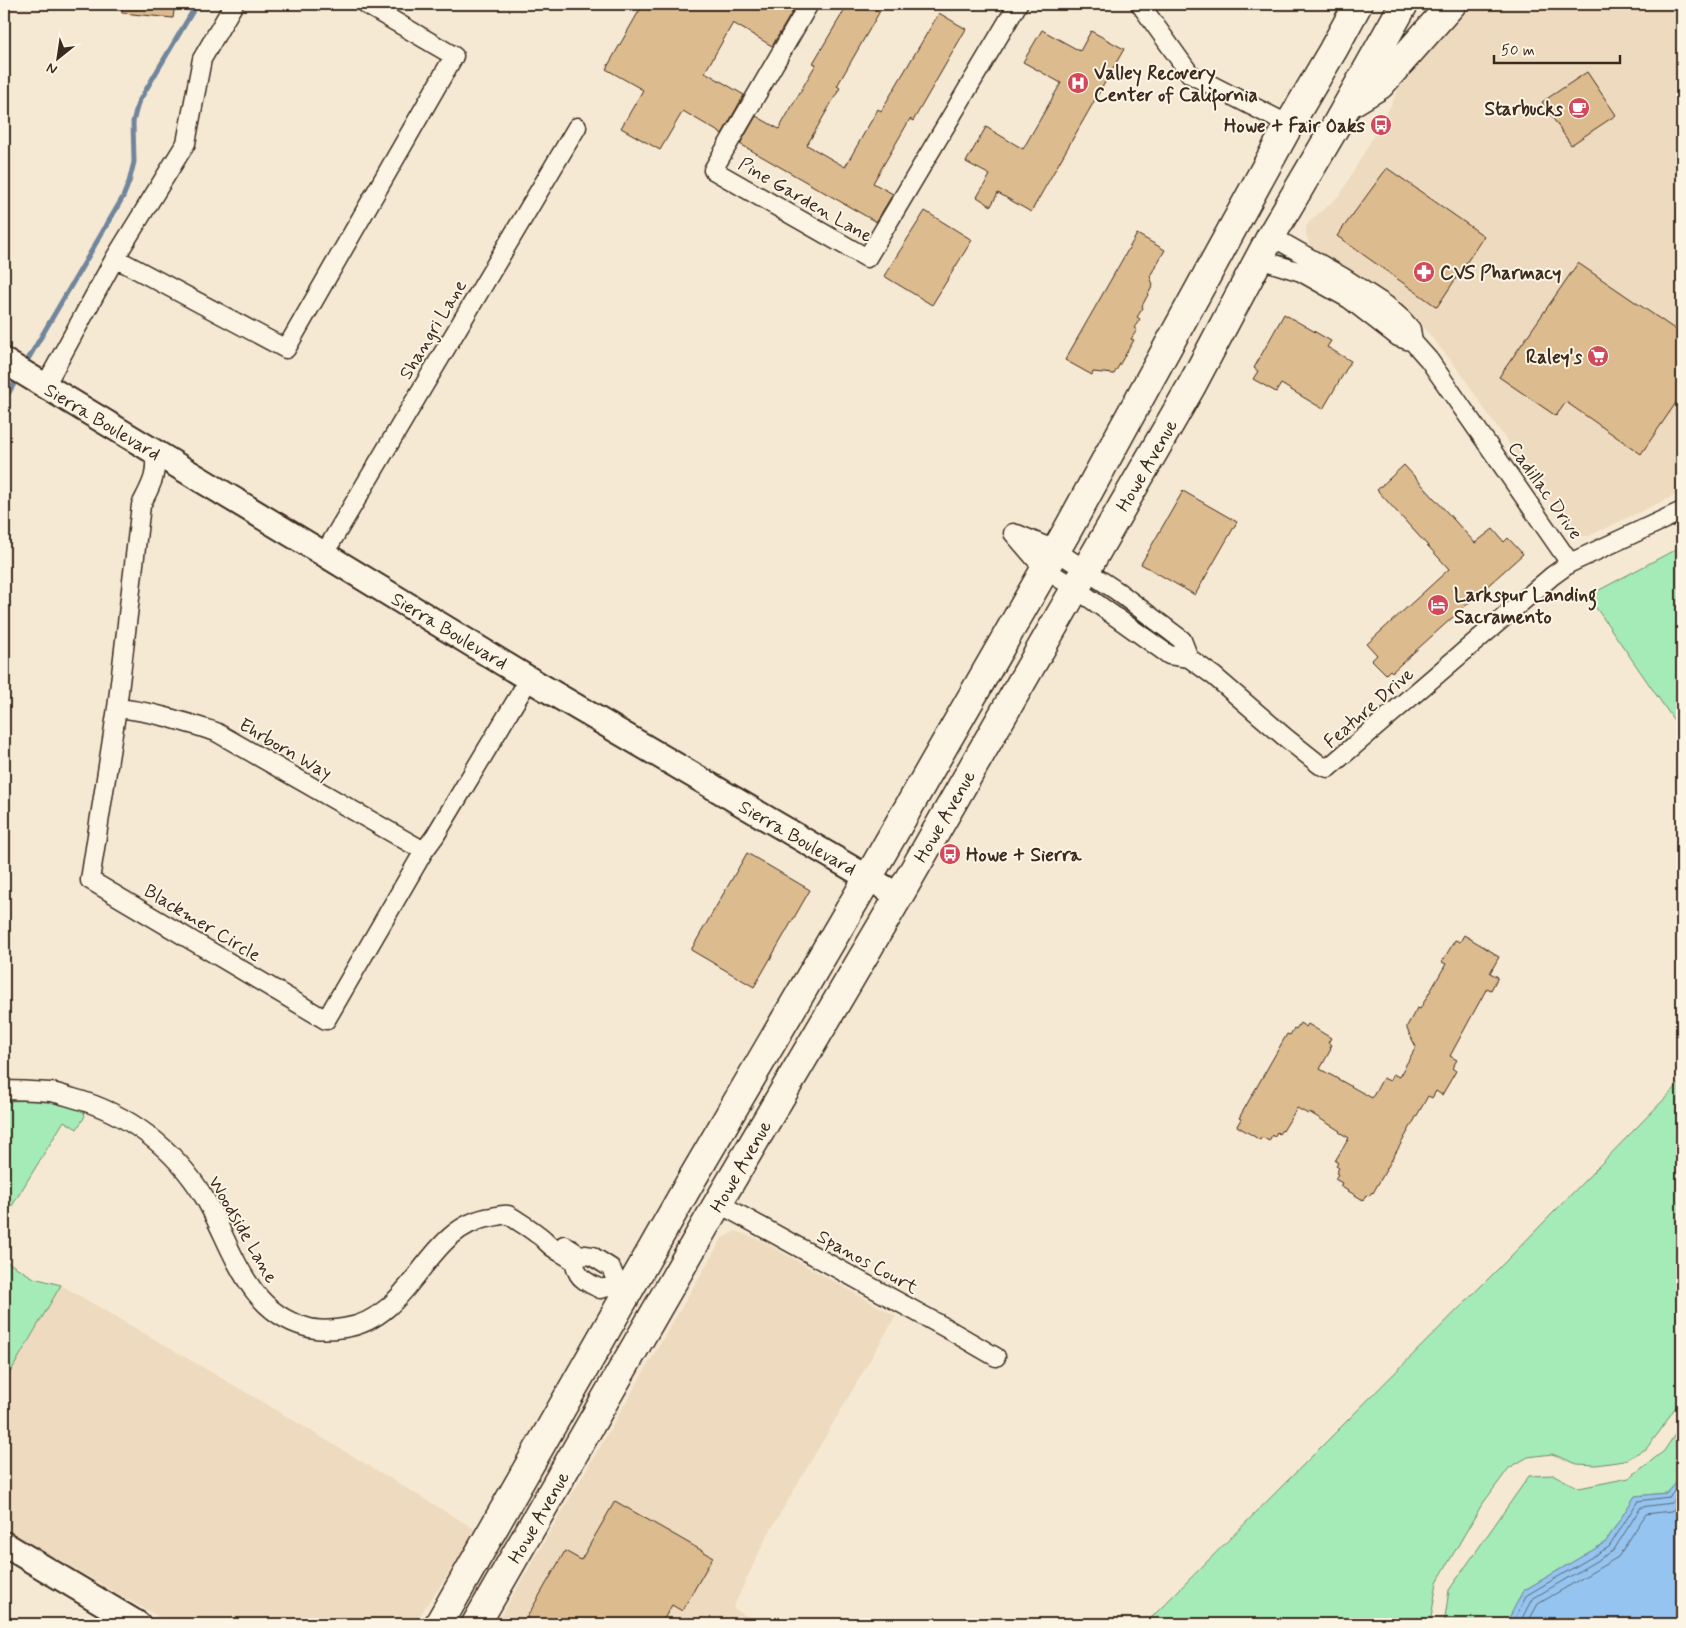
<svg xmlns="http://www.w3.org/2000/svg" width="1686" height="1628" font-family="Mynerve,sans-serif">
  <rect width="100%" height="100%" fill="#f6e9d4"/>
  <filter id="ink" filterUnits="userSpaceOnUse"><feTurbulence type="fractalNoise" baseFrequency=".02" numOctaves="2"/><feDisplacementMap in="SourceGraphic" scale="10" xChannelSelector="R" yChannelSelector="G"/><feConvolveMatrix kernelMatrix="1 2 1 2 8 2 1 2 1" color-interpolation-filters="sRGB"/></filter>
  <g filter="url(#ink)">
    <path fill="#eedbbf" d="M 1611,4 L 1671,4 L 1682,33 L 1682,492 L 1589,536 L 1581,536 L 1572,531 L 1487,413 L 1460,372 L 1414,316 L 1348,270 L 1318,252 L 1310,245 L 1306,236 L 1306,227 L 1309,222 L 1340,195 L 1392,103 L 1407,70 L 1453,18 L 1465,10 L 1472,7 L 1545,10 Z
      M 736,1231 L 760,1240 L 896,1316 L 766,1538 L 733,1608 L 760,1624 L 496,1624 L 722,1238 Z
      M 61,1285 L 261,1401 L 478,1531 L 414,1624 L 171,1624 L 4,1529 L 4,1384 Z"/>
    <path fill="#a4ebb8" stroke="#708a6b" d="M 1682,546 L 1682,732 L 1588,596 Z
      M 1682,1081 L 1682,1397 L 1660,1431 L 1646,1449 L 1624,1461 L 1596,1465 L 1577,1464 L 1552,1454 L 1528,1457 L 1509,1468 L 1481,1506 L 1437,1582 L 1430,1624 L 1145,1624 L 1506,1261 Z
      M 38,1100 C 54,1102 69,1104 84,1112 L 85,1116 L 77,1129 L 64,1121 L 4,1219 L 4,1101 Z
      M 4,1260 L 34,1278 L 61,1285 L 4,1383 Z
      M 1682,1424 L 1682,1477 L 1667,1493 L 1635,1496 L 1605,1543 L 1523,1591 L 1506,1624 L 1444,1624 L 1449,1590 L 1529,1476 L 1554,1475 L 1579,1488 L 1629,1478 L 1664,1451 Z"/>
    <path fill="#95c4f0" stroke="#71869c" d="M 1682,1477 L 1682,1624 L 1506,1624 L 1523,1591 L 1605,1543 L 1635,1496 L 1667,1493 Z"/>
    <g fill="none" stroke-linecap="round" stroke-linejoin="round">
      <path stroke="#5f6872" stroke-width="1" d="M 1512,1624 L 1527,1595 L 1609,1547 L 1638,1501 L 1669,1497 L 1682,1484
        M 1519,1624 L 1532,1599 L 1613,1551 L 1641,1507 L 1671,1503 L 1682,1493
        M 1527,1624 L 1538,1604 L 1618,1557 L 1646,1514 L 1671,1511 L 1682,1504"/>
      <path stroke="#71869c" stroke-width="5" d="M 24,366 L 123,197 L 129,182 L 134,162 L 133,122 L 138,103 L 197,4
        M 4,401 L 18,377"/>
    </g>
    <path fill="#dcbb8e" stroke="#3b2a1e" d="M 122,4 L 175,4 L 173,18 L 122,13 Z
      M 643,4 L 797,4 L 772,46 L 733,23 L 705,72 L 744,95 L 722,134 L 683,111 L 660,150 L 621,128 L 643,90 L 606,69 Z
      M 848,4 L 884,4 L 837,86 L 840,88 L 807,145 L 845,167 L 878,109 L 881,111 L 939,13 L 966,29 L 913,121 L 910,119 L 873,183 L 893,194 L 876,222 L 740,144 L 756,116 L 779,129 L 816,64 L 813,63 Z
      M 1042,30 L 1080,51 L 1091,31 L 1124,49 L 1031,212 L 998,193 L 991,206 L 977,197 L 990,175 L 966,162 L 986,127 L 1023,149 L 1061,83 L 1023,62 Z
      M 1587,72 L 1616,115 L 1571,145 L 1542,102 Z
      M 1387,168 L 1484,236 L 1437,307 L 1337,236 Z
      M 925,211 L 972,240 L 932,305 L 884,276 Z
      M 1137,234 L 1165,250 L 1150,276 L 1153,285 L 1142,306 L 1143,308 L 1137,317 L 1140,319 L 1134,328 L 1137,330 L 1131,339 L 1134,340 L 1114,374 L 1093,372 L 1092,375 L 1065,360 Z
      M 1578,263 L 1682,334 L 1682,394 L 1641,454 L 1566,402 L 1556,416 L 1499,377 Z
      M 1284,314 L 1331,341 L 1327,347 L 1351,361 L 1323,409 L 1281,384 L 1276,392 L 1253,379 L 1258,371 L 1254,368 Z
      M 1404,465 L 1475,543 L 1493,529 L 1504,542 L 1508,538 L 1523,554 L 1392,672 L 1390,670 L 1386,674 L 1372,660 L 1377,655 L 1367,644 L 1449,569 L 1377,490 Z
      M 1183,491 L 1237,522 L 1195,595 L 1141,564 Z
      M 747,853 L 810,890 L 754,987 L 691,950 Z
      M 1464,935 L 1494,953 L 1494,954 L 1499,957 L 1490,973 L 1498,977 L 1491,990 L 1487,988 L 1450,1056 L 1457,1060 L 1452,1068 L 1456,1071 L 1442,1095 L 1436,1091 L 1432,1098 L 1428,1096 L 1373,1193 L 1372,1192 L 1369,1196 L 1366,1195 L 1363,1200 L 1340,1186 L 1342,1183 L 1335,1179 L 1338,1174 L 1336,1173 L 1339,1168 L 1336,1166 L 1338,1163 L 1335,1161 L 1349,1138 L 1339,1132 L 1340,1131 L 1309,1112 L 1308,1114 L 1297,1108 L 1283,1131 L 1282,1130 L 1279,1134 L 1277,1132 L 1274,1137 L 1272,1135 L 1269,1141 L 1262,1137 L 1260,1140 L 1237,1126 L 1241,1119 L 1239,1118 L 1287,1034 L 1290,1035 L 1294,1028 L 1296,1029 L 1300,1023 L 1306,1027 L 1308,1024 L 1331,1038 L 1328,1043 L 1332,1045 L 1330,1048 L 1331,1049 L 1320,1069 L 1372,1098 L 1383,1078 L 1390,1081 L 1393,1074 L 1399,1077 L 1416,1047 L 1407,1029 L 1407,1026 L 1417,1008 L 1420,1009 L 1446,964 L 1442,962 L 1455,940 L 1460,942 Z
      M 615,1501 L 713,1557 L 682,1611 L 672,1605 L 661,1624 L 523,1624 L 565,1551 L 581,1560 Z"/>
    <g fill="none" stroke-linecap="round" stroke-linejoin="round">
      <g stroke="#3b2a1e" stroke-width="21">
        <path id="street" d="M 809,4 L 713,170 L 867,258 L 1018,4
          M 1140,4 L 1190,74 L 1289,125
          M 1271,236 L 1343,277 L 1386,305 L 1402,319 L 1411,329 L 1413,342 L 1429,360 L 1570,563 L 1682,511
          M 115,258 L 286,349 L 454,56 L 365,4
          M 1259,259 L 1301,272 L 1349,299 L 1398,337 L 1413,342
          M 45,386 L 115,258 L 186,143 L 202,59 L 234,4
          M 154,452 C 158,475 151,485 141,505 L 117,708 L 90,880 L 326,1020 L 424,851 L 435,836 L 529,679
          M 1013,533 L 1044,569 L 1075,588 L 1169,655 L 1189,658 L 1214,676 L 1286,738 L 1320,765 L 1328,768 L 1552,576 L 1570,563
          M 1017,534 L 1055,550 L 1117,591 L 1182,640 L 1189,658
          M 324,554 L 577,127
          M 117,708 C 151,711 184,722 216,732 L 424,851
          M 4,1090 C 19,1090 35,1091 50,1092 C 58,1093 66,1096 73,1098 C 128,1113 174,1148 204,1197 C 232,1244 245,1311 306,1327 C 318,1331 331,1330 344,1328 C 415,1318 424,1226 492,1217 C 497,1216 504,1214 508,1215 C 511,1216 515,1219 518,1221 C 524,1225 531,1229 537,1234 C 544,1238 548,1245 555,1249 C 560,1253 570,1257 574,1262 C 576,1266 576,1270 578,1273 C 581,1280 593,1285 600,1289 L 618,1285
          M 718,1203 L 946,1328 L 996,1357
          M 564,1245 L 578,1254 L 592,1256 L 611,1268 L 618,1285 L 626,1290"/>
      </g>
      <g stroke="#3b2a1e" stroke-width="28">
        <path id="secondary" d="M 4,361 L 324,554 L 529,679 L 899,896
          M 4,1544 L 138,1624"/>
      </g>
      <g stroke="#3b2a1e" stroke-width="31">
        <path id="primary" d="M 1352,102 L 1380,85 L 1452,4
          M 439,1624 L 692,1179 L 868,878 L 1067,531 L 1289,125 L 1333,50 L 1358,4
          M 476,1624 L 718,1203 L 899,896 L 1192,385 L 1271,236 L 1335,127 L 1404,4"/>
      </g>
      <use href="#street" stroke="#fcf5e5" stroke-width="18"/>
      <use href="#secondary" stroke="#fcf5e5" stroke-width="24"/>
      <use href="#primary" stroke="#fcf5e5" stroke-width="28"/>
    </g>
  </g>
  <defs>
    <g id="hospital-disc" transform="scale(1.125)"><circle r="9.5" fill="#d1495b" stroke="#fcf5e5"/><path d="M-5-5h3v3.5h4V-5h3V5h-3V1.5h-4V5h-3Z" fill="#fff"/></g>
    <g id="cafe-disc" transform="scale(1.125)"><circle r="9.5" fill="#d1495b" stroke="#fcf5e5"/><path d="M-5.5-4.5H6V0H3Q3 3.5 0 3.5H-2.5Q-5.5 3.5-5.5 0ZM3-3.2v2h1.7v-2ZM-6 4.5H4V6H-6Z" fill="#fff"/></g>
    <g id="bus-disc" transform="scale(1.125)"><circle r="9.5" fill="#d1495b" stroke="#fcf5e5"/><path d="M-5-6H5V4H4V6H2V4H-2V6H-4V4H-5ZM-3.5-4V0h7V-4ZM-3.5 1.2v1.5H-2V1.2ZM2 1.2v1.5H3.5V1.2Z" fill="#fff"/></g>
    <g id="pharmacy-disc" transform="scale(1.125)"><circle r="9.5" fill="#d1495b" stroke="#fcf5e5"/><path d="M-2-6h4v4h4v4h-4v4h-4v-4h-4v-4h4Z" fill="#fff"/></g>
    <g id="supermarket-disc" transform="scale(1.125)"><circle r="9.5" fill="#d1495b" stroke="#fcf5e5"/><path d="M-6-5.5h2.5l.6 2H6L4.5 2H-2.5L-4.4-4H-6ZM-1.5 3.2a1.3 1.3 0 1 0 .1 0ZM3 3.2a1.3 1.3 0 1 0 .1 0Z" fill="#fff"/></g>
    <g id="hotel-disc" transform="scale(1.125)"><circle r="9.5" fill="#d1495b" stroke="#fcf5e5"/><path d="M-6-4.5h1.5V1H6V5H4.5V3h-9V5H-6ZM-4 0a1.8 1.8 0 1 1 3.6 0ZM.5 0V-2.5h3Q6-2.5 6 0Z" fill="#fff"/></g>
  </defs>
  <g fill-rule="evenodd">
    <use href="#hospital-disc" x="1078" y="83"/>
    <use href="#cafe-disc" x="1579" y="108"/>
    <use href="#bus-disc" x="1381" y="125"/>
    <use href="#pharmacy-disc" x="1424" y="272"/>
    <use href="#supermarket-disc" x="1598" y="356"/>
    <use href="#hotel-disc" x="1438" y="605"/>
    <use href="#bus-disc" x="950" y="854"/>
  </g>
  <g text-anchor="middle" stroke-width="4" stroke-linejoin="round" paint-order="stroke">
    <g font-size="19" font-weight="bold" fill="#3b2a1e" stroke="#fcf5e5" text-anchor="start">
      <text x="1094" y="79">Valley Recovery<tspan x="1094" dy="22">Center of California</tspan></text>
      <text x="1563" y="115" text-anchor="end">Starbucks</text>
      <text x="1365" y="132" text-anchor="end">Howe + Fair Oaks</text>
      <text x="1440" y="279">CVS Pharmacy</text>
      <text x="1582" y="363" text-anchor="end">Raley's</text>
      <text x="1454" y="601">Larkspur Landing<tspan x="1454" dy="22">Sacramento</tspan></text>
      <text x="966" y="861">Howe + Sierra</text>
    </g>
    <g font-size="19" fill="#3b2a1e" stroke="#fcf5e5">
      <text transform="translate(806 199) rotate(30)" y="7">Pine Garden Lane</text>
      <text transform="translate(432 329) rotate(-59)" y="7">Shangri Lane</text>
      <text transform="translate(103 421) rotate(31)" y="7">Sierra Boulevard</text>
      <text transform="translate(1146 465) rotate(-60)" y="7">Howe Avenue</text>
      <text transform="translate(1546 490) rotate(55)" y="7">Cadillac Drive</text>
      <text transform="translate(450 630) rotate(31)" y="7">Sierra Boulevard</text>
      <text transform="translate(1368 707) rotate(-41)" y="7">Feature Drive</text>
      <text transform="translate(286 748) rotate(30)" y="7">Ehrborn Way</text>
      <text transform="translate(944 816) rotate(-60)" y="7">Howe Avenue</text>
      <text transform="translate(798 837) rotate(30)" y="7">Sierra Boulevard</text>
      <text transform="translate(203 922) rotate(31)" y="7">Blackmer Circle</text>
      <text transform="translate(740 1166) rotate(-60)" y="7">Howe Avenue</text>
      <text transform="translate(244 1229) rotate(60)" y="7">Woodside Lane</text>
      <text transform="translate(868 1261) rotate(29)" y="7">Spanos Court</text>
      <text transform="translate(538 1517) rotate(-60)" y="7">Howe Avenue</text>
    </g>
  </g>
  <rect width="1686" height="1628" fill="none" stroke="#fcf5e5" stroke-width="20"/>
  <rect x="10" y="10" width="1666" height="1608" fill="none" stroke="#3b2a1e" stroke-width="2" filter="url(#ink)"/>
  <g transform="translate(58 58) rotate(210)" stroke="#fcf5e5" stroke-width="4" paint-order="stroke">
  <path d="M0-4L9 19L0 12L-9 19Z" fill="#3b2a1e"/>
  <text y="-8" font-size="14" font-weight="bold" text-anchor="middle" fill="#3b2a1e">N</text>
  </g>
  <path d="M1494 55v8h126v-8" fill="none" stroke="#3b2a1e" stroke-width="2.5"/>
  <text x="1501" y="55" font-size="15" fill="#3b2a1e" stroke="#fcf5e5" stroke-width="4" paint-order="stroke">50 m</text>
</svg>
